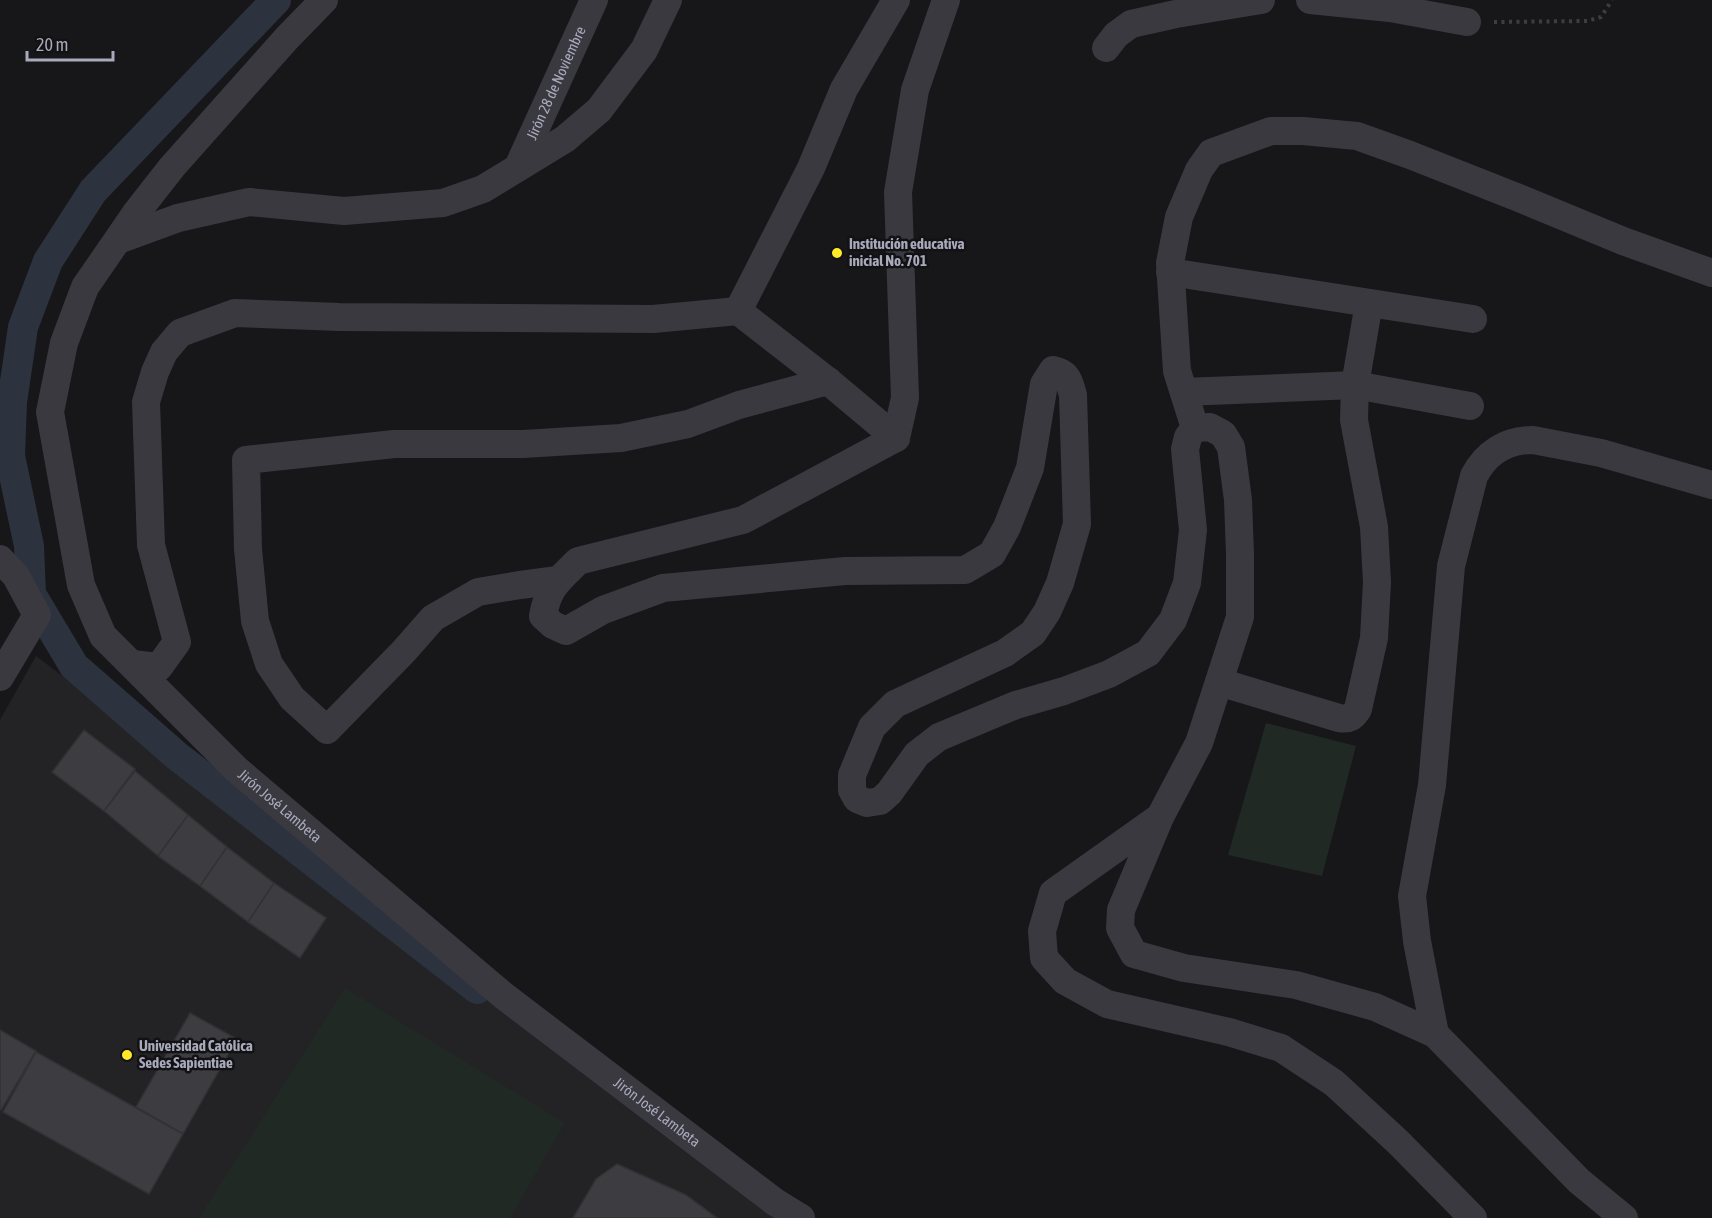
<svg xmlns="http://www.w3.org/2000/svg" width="1712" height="1218" font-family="'Asap Condensed',sans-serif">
  <rect width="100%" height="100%" fill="#171719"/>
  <path fill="#232326" d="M 36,656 L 336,882 L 616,1098 L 780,1218 L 0,1218 L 0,720 Z"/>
  <path fill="#202923" d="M 1266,723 L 1356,746 L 1322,876 L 1228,855 Z
    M 345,988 L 565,1123 L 510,1218 L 199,1218 Z"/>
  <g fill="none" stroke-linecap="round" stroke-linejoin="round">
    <path stroke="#2c323e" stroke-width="30" d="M 276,0 L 93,191 L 48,261 L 23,327 L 12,402 L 10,456 L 29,546 L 31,594 L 74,666 L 177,756 L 477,989"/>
  </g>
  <path fill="#3c3c41" stroke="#323135" stroke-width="1.5" d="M 84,730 L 135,769 L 104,811 L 52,772 Z
    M 135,771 L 188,815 L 158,856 L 104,811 Z
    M 188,815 L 227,847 L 200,886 L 158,856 Z
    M 227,847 L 274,883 L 248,922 L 200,886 Z
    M 274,883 L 326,918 L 300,958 L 248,922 Z
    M 190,1013 L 237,1039 L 183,1134 L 136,1107 Z
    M 0,1030 L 36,1051 L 1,1110 L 0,1109 Z
    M 36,1052 L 183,1134 L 149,1194 L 3,1112 Z
    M 617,1164 L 686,1195 L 717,1218 L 573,1218 L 596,1179 Z"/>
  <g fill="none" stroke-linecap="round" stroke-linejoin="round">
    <path stroke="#3d3e45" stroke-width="4" stroke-dasharray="3 4.5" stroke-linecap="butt" d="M 1494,22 L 1587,21 L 1601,17 L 1612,0"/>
    <g stroke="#3a3940" stroke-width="28">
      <path id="s1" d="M 324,0 L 287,38 L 172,167 L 136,213 L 85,287 L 64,343 L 50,412 L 81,585 L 103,636 L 236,769 L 504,996 L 775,1202 L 801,1218"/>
      <path d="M 946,0 L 915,90 L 898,192 L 905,398 L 896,438 L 743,520 L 578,561 C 558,581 548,587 543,616 L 553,625 L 566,631 L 603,610 L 663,588 L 845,571 L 965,570 L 992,554 L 1007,527 L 1030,468 L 1044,384 L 1053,370 C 1068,373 1069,381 1073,395 L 1077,524 L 1060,583 L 1047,612 L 1033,633 L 1005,653 L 895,704 L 872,727 L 852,775 L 852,790 L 857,799 L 867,803 L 880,801 L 889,793 L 917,754 L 939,737 L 1016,705 L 1064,691 L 1109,674 L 1148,653 L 1173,620 L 1187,583 L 1193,530 L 1185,449 L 1188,437 L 1195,428 L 1210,427 L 1223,434 L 1231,447 L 1238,500 L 1240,554 L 1240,617 L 1199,743 L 1160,817 L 1053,893 L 1042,931 L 1044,958 L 1065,981 L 1107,1004 L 1229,1032 L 1281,1048 L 1334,1083 L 1398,1142 L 1473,1218"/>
      <path d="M 1310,0 L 1390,8 L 1467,22"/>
      <path d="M 1106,48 L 1116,35 L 1131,24 L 1176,14 L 1261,0"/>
      <path id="s2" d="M 519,165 L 594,0"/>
      <path d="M 118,240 L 178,218 L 249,202 L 344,211 L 443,203 L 483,189 L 565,139 L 599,110 L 644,50 L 668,0"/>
      <path d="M 1170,272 L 1473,319"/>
      <path d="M 738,311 L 828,381 L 896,438"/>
      <path d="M 1184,392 L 1355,385 L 1470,406"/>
      <path d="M 1195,428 L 1177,371 L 1170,263 L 1179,217 L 1199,170 L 1211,153 L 1271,131 L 1303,131 L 1357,136 L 1410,155 L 1519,198 L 1623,241 L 1712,273"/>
      <path d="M 0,559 L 16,576 L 37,615 L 0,677"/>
      <path d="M 558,580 L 520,585 L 478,592 L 433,618 L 404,651 L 327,730 L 292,698 L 269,664 L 255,621 L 248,549 L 246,460 L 394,444 L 523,444 L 621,438 L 688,424 L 739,405 L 828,381"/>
      <path d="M 132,664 L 159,667 L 177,642 L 151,545 L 146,402 L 155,372 L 164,352 L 180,333 L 235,313 L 339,317 L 653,319 L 738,311 L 811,168 L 844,89 L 896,0"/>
      <path d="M 1219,682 L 1339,718 C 1349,720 1353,717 1358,709 L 1374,638 L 1377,582 L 1374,527 L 1354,420 L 1355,385 L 1369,303"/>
      <path d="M 1160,817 L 1121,910 L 1120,928 L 1134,954 L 1184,968 L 1296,985 L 1375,1007 L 1435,1034 L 1579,1181 L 1624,1218"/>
      <path d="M 1435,1034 L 1417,941 L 1412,896 L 1432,785 L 1451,566 L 1474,476 C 1486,453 1506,440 1533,440 L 1601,453 L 1712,485"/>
    </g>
  </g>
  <g fill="#ffe929" stroke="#121214" stroke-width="2">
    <circle cx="837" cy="253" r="6"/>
    <circle cx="127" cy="1055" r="6"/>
  </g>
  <g text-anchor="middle" stroke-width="5" stroke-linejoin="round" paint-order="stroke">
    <g font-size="15" fill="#a8a9ba" stroke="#121214">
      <text dy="5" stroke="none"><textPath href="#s2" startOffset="90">Jirón 28 de Noviembre</textPath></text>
      <text dy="5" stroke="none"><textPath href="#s1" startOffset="981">Jirón José Lambeta</textPath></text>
      <text dy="5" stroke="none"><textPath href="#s1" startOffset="1467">Jirón José Lambeta</textPath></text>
    </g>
    <g font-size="15" font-weight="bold" fill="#a8a9ba" stroke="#121214" text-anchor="start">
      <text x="849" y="249">Institución educativa<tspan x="849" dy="17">inicial No. 701</tspan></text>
      <text x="139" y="1051">Universidad Católica<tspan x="139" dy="17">Sedes Sapientiae</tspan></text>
    </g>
  </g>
  <path d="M27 51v9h86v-9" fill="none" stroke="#a8a9ba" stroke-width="3"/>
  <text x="36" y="51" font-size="18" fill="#a8a9ba" stroke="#121214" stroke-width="4.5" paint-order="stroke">20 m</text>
</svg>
